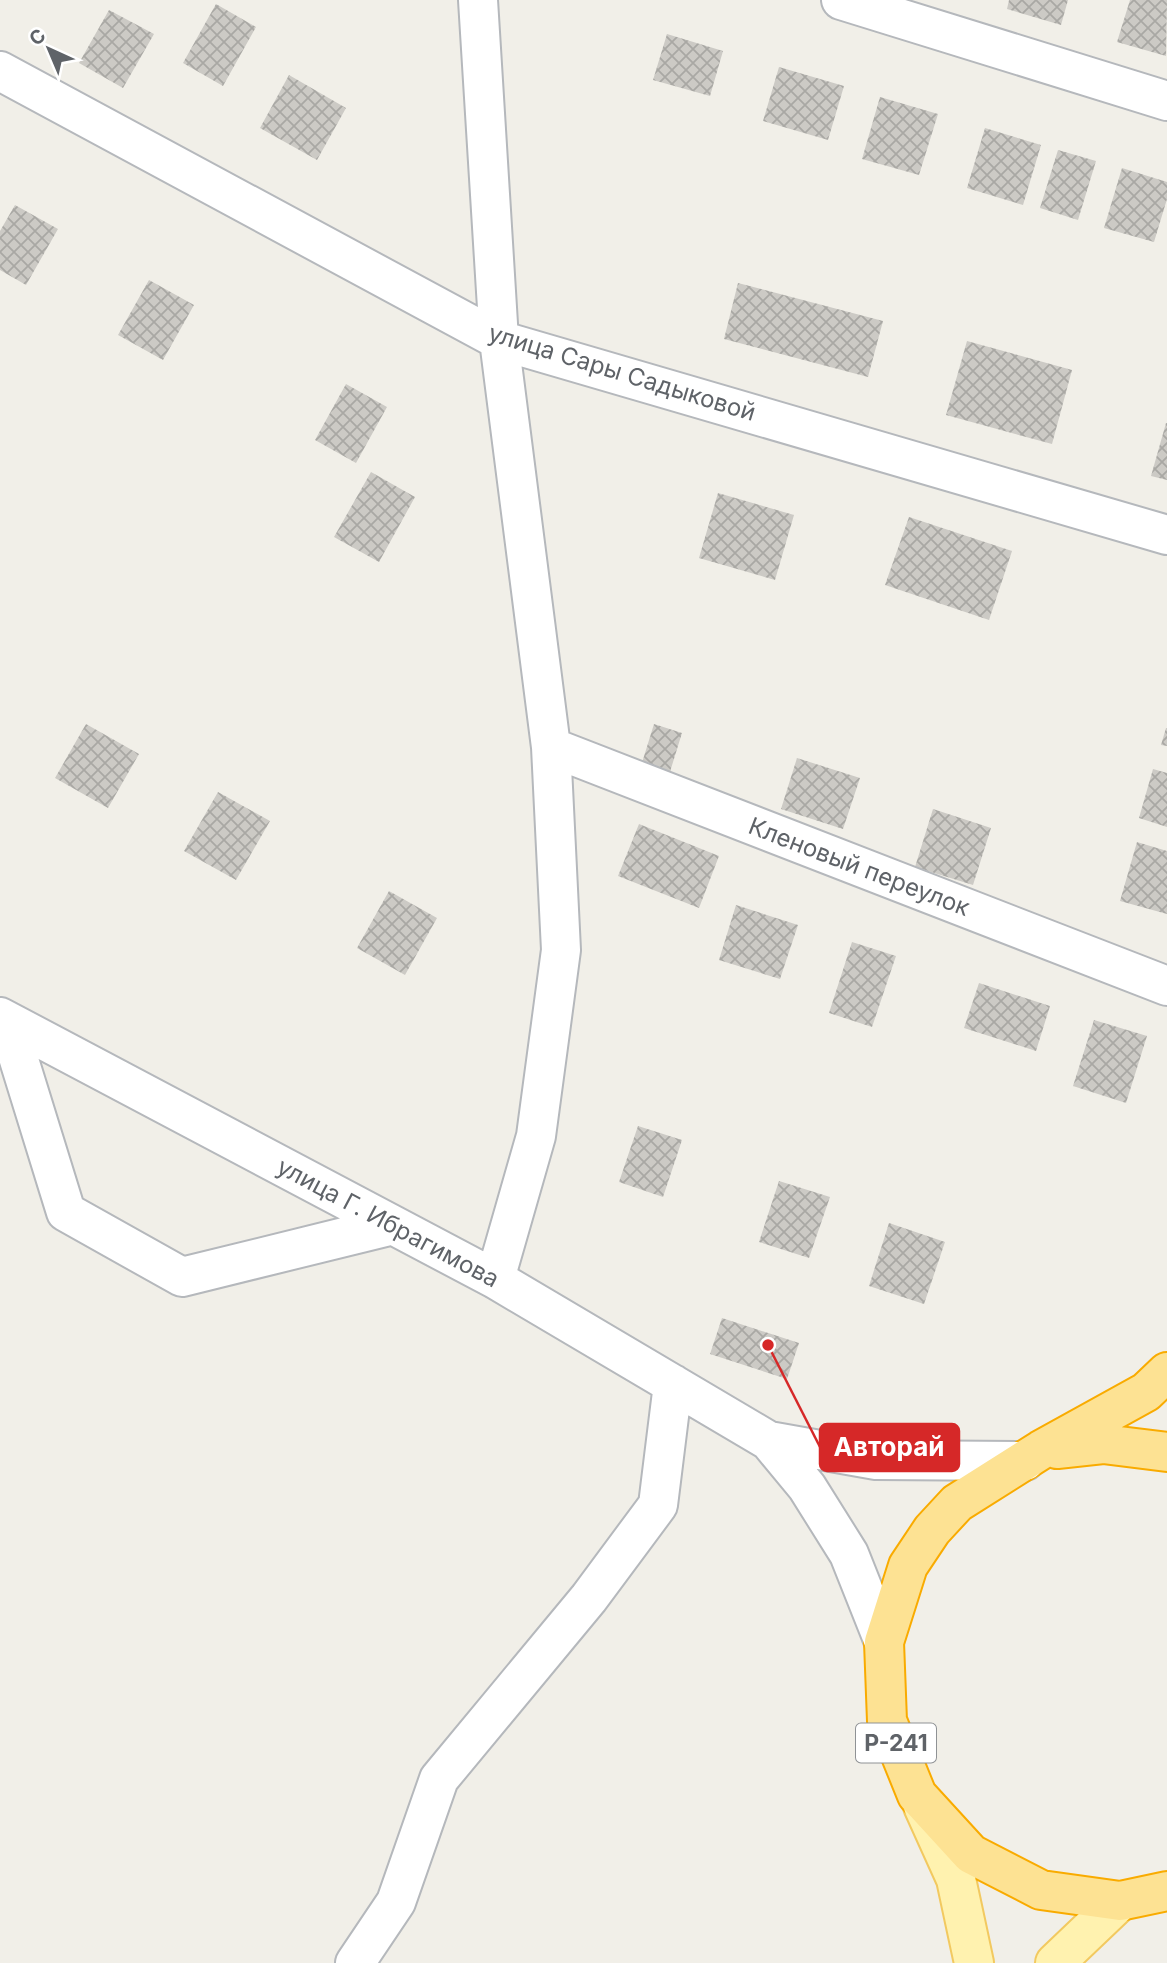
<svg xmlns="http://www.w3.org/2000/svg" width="1167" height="1963" font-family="Inter,sans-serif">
  <defs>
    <pattern id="building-cross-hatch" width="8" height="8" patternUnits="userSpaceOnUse" patternTransform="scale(1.75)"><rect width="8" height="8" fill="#cccac5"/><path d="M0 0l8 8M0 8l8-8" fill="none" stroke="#a9a8a4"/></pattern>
  </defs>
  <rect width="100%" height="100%" fill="#f1efe8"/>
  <path fill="url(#building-cross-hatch)" d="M 1009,0 L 1068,0 L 1061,25 L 1007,9 Z
    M 1130,0 L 1167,0 L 1166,56 L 1117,42 Z
    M 216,4 L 256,27 L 223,86 L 183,63 Z
    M 109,10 L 154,34 L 123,88 L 79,63 Z
    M 667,34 L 723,51 L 710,96 L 653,80 Z
    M 779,67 L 844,86 L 828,140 L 763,121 Z
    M 289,75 L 346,108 L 317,160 L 260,128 Z
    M 880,97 L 938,114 L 919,175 L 862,159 Z
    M 985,128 L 1041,145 L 1023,205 L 967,188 Z
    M 1058,150 L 1096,161 L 1078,220 L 1040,208 Z
    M 1122,168 L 1167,182 L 1167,199 L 1154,242 L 1104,228 Z
    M 15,205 L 58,229 L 26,285 L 0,270 L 0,231 Z
    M 149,280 L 194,305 L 163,360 L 118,335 Z
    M 738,283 L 883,321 L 868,377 L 724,339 Z
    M 967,341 L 1072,370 L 1052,444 L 946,415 Z
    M 346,384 L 387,407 L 356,463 L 315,440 Z
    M 1166,423 L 1167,423 L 1167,480 L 1151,476 Z
    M 371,472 L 415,497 L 379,562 L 334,537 Z
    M 718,493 L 794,515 L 775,580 L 699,558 Z
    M 909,517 L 1012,551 L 989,620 L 885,585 Z
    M 86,724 L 139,754 L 108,808 L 55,778 Z
    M 654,724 L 682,733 L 669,775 L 641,766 Z
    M 1166,728 L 1167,728 L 1167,746 L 1161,745 Z
    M 797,758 L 860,778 L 843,829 L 781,809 Z
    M 1153,769 L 1167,773 L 1167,827 L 1139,818 Z
    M 218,792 L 270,821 L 236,880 L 184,851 Z
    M 933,809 L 991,828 L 973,885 L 915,867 Z
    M 639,824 L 719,856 L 699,908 L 618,876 Z
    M 1137,842 L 1167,851 L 1167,914 L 1120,901 Z
    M 389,891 L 437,918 L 405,975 L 357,948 Z
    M 736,905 L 798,925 L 780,979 L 719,960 Z
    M 852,942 L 896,956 L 872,1027 L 829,1013 Z
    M 979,983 L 1050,1006 L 1036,1051 L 964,1028 Z
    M 1094,1020 L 1147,1036 L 1126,1103 L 1073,1086 Z
    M 638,1126 L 682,1140 L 663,1197 L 619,1182 Z
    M 779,1181 L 830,1197 L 809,1258 L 759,1242 Z
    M 889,1223 L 945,1242 L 924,1304 L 869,1286 Z
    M 722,1318 L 799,1343 L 787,1379 L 710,1354 Z"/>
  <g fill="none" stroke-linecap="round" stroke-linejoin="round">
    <g stroke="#b5b8bc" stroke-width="42">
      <path id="minor" d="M 478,0 L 499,340 L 551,747 L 561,950 L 536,1136 L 495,1279
        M 841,0 L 1167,101
        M 0,71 L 499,340 L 1167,535
        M 551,747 L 1167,986
        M 0,1017 L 495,1279 L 769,1441 L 807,1487 L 849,1554 L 884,1642
        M 7,1021 L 66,1212 L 182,1277 L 393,1225
        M 769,1441 L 876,1460 L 1025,1461
        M 355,1963 L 396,1902 L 439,1779 L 589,1598 L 658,1505 L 673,1384"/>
    </g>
    <g stroke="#f2c960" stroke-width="42">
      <path id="major" d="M 923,1806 L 956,1879 L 974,1963
        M 1055,1963 L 1120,1901"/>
    </g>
    <g stroke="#f9ab00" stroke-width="42">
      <path id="highway" d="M 1167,1372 L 1146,1392 L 1041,1450 L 957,1503 L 932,1530 L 908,1566 L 884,1642 L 887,1721 L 917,1795 L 971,1854 L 1041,1890 L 1120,1901 L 1167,1891
        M 1057,1449 L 1103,1444 L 1167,1452"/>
    </g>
    <use href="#minor" stroke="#fff" stroke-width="38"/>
    <use href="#major" stroke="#fff2af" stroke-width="38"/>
    <use href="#highway" stroke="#fde293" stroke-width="38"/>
  </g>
  <g text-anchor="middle" stroke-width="7" stroke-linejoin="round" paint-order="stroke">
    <rect fill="#fff" stroke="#8f9295" stroke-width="2" x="856" y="1723.5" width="80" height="39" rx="5"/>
    <g font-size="23" font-weight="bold" fill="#5f6368">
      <text x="896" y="1751">Р-241</text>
    </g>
    <g font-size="24" fill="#5f6368" stroke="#fff">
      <text transform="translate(622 373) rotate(17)" y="8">улица Сары Садыковой</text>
      <text transform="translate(859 867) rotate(21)" y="8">Кленовый переулок</text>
      <text transform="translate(388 1223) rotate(28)" y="8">улица Г. Ибрагимова</text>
    </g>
  </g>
  <path fill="none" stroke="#d62828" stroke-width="2.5" d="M768 1345L820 1447"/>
  <circle fill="#d62828" stroke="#fff" stroke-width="2.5" cx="768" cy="1345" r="7"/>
  <rect fill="#d62828" stroke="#d62828" stroke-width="2.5" x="820" y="1424" width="139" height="47" rx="7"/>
  <g font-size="26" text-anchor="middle" font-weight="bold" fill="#fff">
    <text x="889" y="1456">Авторай</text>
  </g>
  <g transform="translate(49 49) rotate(316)" stroke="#ffffff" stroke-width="5" paint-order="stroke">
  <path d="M0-5L12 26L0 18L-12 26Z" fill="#5f6368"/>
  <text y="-10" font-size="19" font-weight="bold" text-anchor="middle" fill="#5f6368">С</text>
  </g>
</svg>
